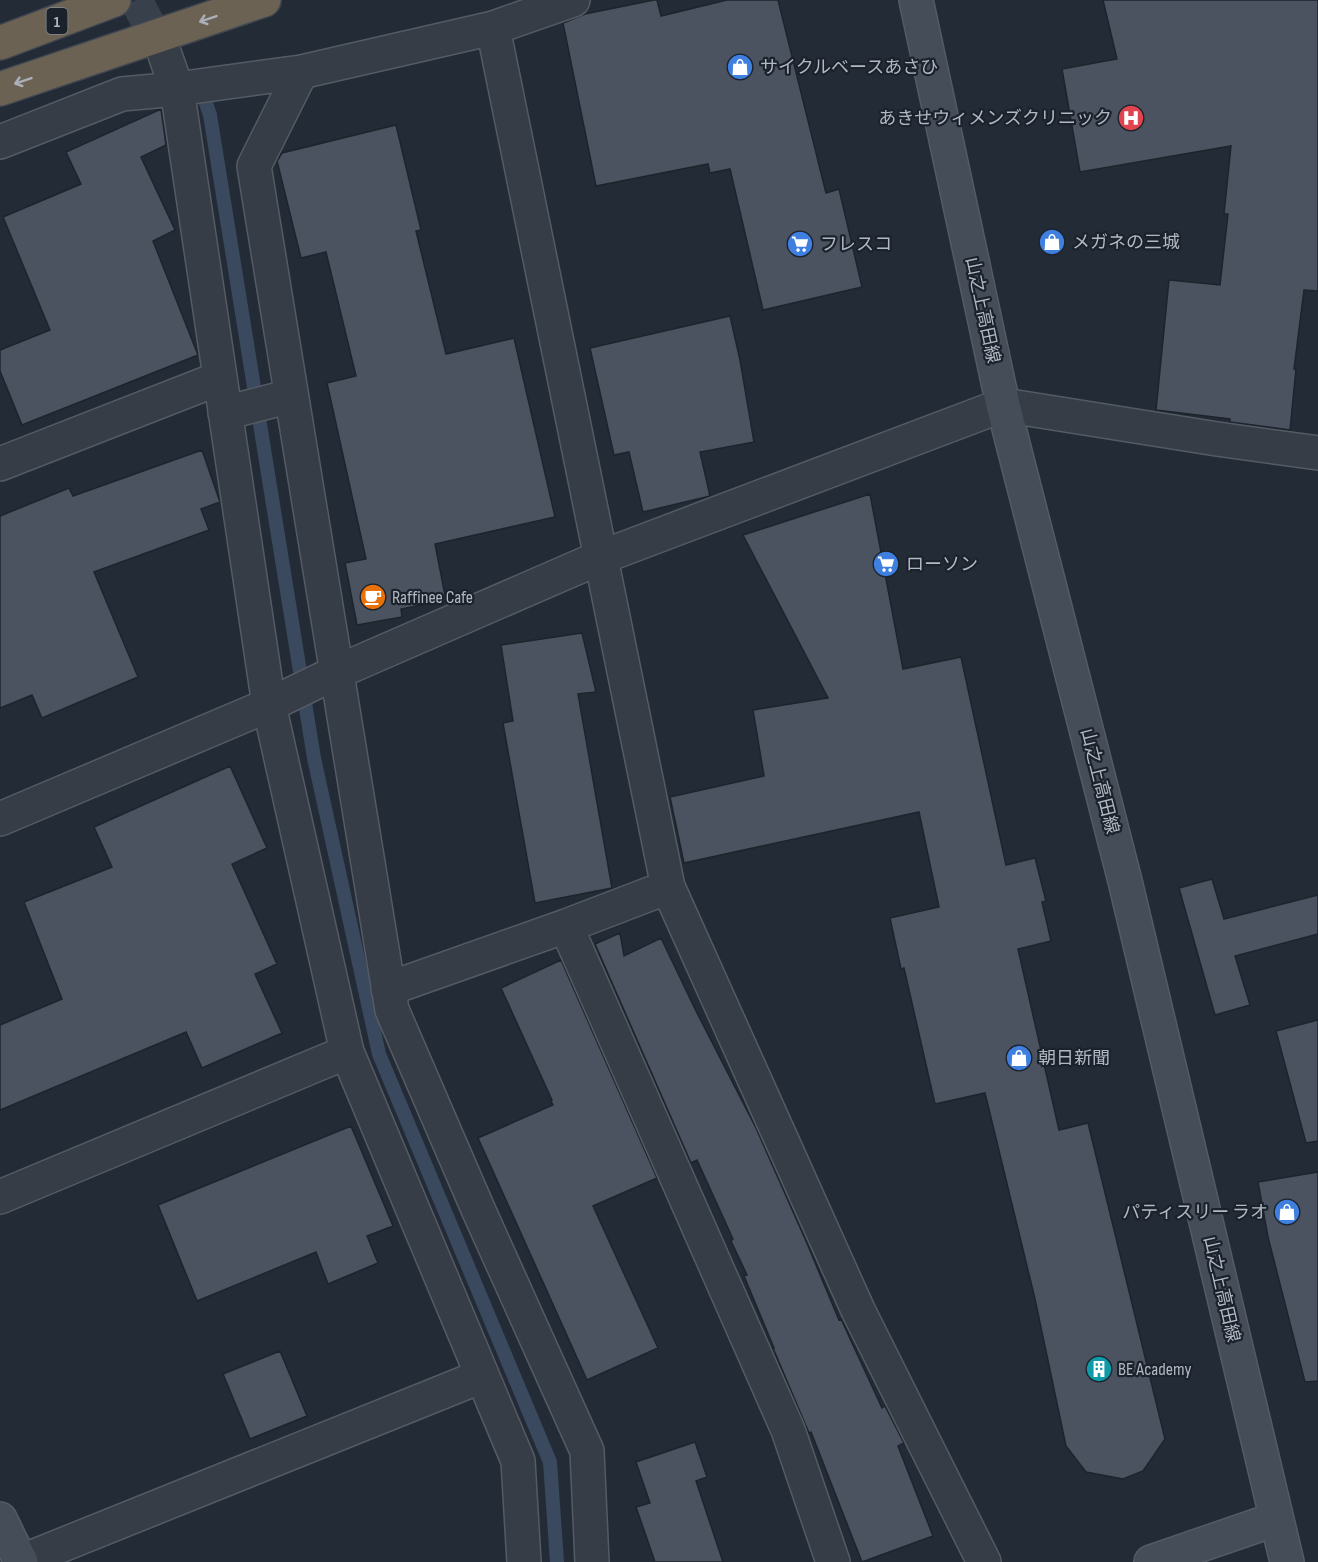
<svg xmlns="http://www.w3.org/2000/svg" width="1318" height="1562" font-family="'Sofia Sans Condensed','Noto Sans JP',sans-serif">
  <rect width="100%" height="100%" fill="#232b36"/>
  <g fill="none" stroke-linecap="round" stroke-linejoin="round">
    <path stroke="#3a495d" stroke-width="14" d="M 205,100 L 210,115 L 314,758 L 379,1054 L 550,1462 L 557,1562"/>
  </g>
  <path fill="#4a535f" stroke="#1e242d" stroke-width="1.5" d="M 654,0 L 657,0 L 661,16 L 727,0 L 778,0 L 826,193 L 839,189 L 862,287 L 763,310 L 730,169 L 710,173 L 708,164 L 596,186 L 563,23 L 585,14 Z
    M 1103,0 L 1318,0 L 1318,291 L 1304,290 L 1294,369 L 1296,369 L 1290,430 L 1230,422 L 1230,419 L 1156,410 L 1169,280 L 1220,285 L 1228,214 L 1224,214 L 1231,146 L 1080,172 L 1062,69 L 1117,59 Z
    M 161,109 L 166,145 L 141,157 L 175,230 L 153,241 L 198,355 L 22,425 L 0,371 L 0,350 L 50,330 L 3,217 L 81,184 L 66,152 Z
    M 396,125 L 421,230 L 416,231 L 446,354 L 514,338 L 555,517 L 435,544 L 446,600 L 401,609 L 402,617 L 357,625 L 345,563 L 366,559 L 327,383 L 356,376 L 326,252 L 301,258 L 277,161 L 282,153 Z
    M 730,316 L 740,360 L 754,442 L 700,452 L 710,496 L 643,512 L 629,452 L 614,455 L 590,348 Z
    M 202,450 L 220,502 L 201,509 L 209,530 L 94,572 L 138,677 L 42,718 L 32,695 L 0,708 L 0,516 L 69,488 L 73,496 Z
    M 870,494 L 903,669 L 961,657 L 1006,865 L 1035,858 L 1046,901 L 1042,902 L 1051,941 L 1018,949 L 1059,1130 L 1088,1123 L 1165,1439 L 1143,1471 L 1123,1479 L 1086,1472 L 1066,1446 L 1035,1299 L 985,1093 L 935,1104 L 904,968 L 901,969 L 890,918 L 939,907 L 919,812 L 684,863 L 670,797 L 764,776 L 753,710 L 828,698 L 743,535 Z
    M 582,633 L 596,692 L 578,694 L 612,888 L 535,903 L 503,723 L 513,721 L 501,645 Z
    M 230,766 L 267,848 L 232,864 L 277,964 L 255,974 L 282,1033 L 202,1068 L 186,1032 L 0,1110 L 0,1025 L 62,999 L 24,902 L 112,867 L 94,827 Z
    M 1212,879 L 1224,919 L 1318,895 L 1318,934 L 1235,956 L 1250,1005 L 1215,1015 L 1179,888 Z
    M 620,933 L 624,956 L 661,938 L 695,1009 L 756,1128 L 806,1241 L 839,1320 L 841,1319 L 882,1408 L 885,1406 L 904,1443 L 898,1446 L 933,1536 L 862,1562 L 811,1432 L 809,1433 L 773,1348 L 774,1348 L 744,1276 L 747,1275 L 731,1241 L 733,1239 L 697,1160 L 691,1163 L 595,944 Z
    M 561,960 L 657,1178 L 593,1206 L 658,1348 L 587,1380 L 478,1138 L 553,1105 L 551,1101 L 552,1100 L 501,988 Z
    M 1318,1020 L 1318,1141 L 1306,1143 L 1276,1031 Z
    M 351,1126 L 393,1226 L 367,1236 L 378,1263 L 328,1284 L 316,1252 L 197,1301 L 158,1205 Z
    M 1318,1172 L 1318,1381 L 1305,1382 L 1268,1237 L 1258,1182 Z
    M 280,1351 L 307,1416 L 250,1439 L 223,1374 Z
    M 695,1442 L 707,1477 L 696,1481 L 723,1562 L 655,1562 L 636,1507 L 650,1503 L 636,1462 Z"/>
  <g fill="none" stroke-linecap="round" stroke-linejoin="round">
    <path stroke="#38404b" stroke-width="33" stroke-dasharray="33 16" stroke-linecap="butt" d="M 136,0 L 165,55"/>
    <g stroke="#545b64" stroke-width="36">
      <path id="street" d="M 573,0 L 493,28 L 301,72 L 254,166 L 392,1010 L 478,1209 L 587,1451 L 592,1562
        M 493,28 L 668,887 L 858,1310 L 984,1562
        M 165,55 L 177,89 L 269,705 L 347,1052 L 518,1461 L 524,1562
        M 0,142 L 122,94 L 177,89 L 301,72
        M 225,413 L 291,396
        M 0,464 L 220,378
        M 0,819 L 269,705 L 337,672 L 599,558 L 1003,405 L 1217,439 L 1318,453
        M 566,926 L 788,1430 L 833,1562
        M 388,989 L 566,926 L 668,887
        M 0,1197 L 347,1052
        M 20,1562 L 482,1376"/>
    </g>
    <g stroke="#545b64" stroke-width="36">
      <path id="secondary" d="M 916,0 L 1003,405 L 1125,881 L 1287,1562
        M 0,1519 L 21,1562
        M 1151,1562 L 1276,1519"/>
    </g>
    <g stroke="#414851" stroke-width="36">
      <path id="highway" d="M 0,43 L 114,0
        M 0,89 L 264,0"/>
    </g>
    <use href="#street" stroke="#363d47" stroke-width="33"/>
    <use href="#secondary" stroke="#454d59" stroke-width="33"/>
    <use href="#highway" stroke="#6c6254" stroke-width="33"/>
  </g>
  <defs><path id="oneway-shaft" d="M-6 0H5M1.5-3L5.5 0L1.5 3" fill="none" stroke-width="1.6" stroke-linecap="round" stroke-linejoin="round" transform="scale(1.5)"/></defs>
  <g stroke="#aaafb8">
    <use href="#oneway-shaft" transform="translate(208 19) rotate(161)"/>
    <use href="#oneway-shaft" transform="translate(23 81) rotate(161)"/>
  </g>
  <defs>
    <g id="shop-disc" transform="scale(1.35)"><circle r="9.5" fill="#3f7fe0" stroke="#1c222b"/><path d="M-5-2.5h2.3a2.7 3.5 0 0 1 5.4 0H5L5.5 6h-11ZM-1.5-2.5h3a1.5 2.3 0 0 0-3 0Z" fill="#fff"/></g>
    <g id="hospital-disc" transform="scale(1.35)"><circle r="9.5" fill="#e0444e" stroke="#1c222b"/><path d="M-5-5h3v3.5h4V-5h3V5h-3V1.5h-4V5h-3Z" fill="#fff"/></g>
    <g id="supermarket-disc" transform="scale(1.35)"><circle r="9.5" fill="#3f7fe0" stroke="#1c222b"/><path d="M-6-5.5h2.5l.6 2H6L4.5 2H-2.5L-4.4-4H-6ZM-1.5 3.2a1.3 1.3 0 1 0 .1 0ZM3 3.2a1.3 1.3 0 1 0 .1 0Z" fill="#fff"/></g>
    <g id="cafe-disc" transform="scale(1.35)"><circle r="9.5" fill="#e8710a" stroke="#1c222b"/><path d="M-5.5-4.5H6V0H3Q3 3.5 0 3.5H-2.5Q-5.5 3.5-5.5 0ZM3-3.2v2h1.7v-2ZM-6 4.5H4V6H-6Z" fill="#fff"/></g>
    <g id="building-disc" transform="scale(1.35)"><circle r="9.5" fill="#0f9aa8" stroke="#1c222b"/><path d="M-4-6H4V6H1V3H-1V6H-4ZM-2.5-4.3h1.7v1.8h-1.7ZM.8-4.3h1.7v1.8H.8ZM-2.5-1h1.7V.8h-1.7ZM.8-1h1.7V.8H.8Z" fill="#fff"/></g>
  </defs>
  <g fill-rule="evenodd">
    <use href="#shop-disc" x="740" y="67"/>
    <use href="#hospital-disc" x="1131" y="118"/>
    <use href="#shop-disc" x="1052" y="242"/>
    <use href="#supermarket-disc" x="800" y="244"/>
    <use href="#supermarket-disc" x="886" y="564"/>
    <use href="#cafe-disc" x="373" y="597"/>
    <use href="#shop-disc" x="1019" y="1058"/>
    <use href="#shop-disc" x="1287" y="1212"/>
    <use href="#building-disc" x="1099" y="1369"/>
  </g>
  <g text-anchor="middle" stroke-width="4.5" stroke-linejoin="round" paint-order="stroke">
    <rect fill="#1c222b" stroke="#848b95" stroke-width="1.5" x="46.5" y="8" width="21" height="26" rx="4.5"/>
    <g font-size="16" font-weight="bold" fill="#b1b8c3">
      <text x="57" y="27">1</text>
    </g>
    <g font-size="18" fill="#b1b8c3" stroke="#1c222b" text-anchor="start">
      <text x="760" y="73">サイクルベースあさひ</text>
      <text x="1112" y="124" text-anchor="end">あきせウィメンズクリニック</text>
      <text x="1072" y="248">メガネの三城</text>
      <text x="820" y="250">フレスコ</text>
      <text x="906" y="570">ローソン</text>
      <text x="392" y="603">Raffinee Cafe</text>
      <text x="1038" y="1064">朝日新聞</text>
      <text x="1268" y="1218" text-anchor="end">パティスリー ラオ</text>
      <text x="1118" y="1375">BE Academy</text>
    </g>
    <g font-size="18" fill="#b1b8c3" stroke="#1c222b">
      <text transform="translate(983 310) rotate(78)" y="6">山之上高田線</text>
      <text transform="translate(1100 781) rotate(76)" y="6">山之上高田線</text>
      <text transform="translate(1222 1289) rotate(77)" y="6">山之上高田線</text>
    </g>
  </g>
</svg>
